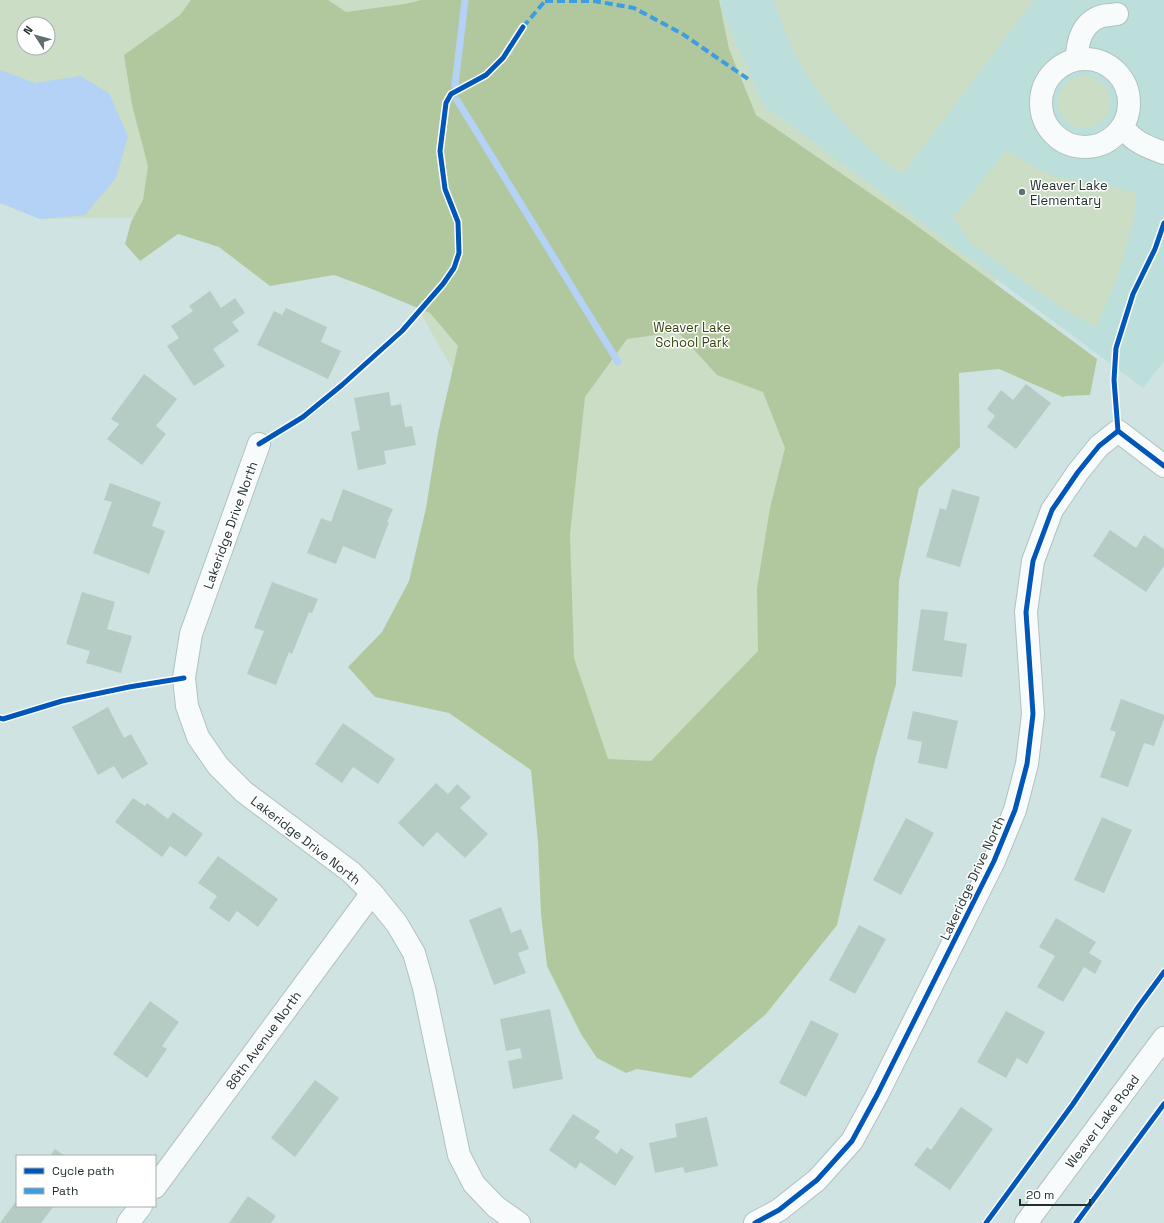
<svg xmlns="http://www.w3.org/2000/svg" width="1164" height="1223" font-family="'Space Grotesk',sans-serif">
  <rect width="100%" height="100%" fill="#cfe4e2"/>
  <path fill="#bddfdc" d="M 720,0 L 1164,0 L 1164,361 L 1143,388 L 763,105 L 721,9 Z"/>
  <path fill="#cbddc4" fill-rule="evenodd" d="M 0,0 L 720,0 L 721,8 L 763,105 L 997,279 L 911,393 L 740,892 L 418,663 L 528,504 L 311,118 L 164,217 L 40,219 L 0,203 ZM 24,24 L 48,24 L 48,48 L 24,48 Z
    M 774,0 L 1034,0 L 902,175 C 836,124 800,80 774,0 Z
    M1058 102a26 26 0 1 1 52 0a26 26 0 1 1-52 0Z
    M 1006,151 L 1052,176 L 1112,187 L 1136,193 L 1134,217 L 1117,278 L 1096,328 L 1053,302 L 970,242 L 953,218 Z"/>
  <path fill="#b1c89e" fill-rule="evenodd" d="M 191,0 L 328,0 L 346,12 L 405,4 L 421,0 L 719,0 L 729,49 L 756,115 L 909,220 L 1097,359 L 1090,395 L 1066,396 L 1063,397 L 999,369 L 959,373 L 960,447 L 919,488 L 899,581 L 896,684 L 875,760 L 837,925 L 766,1014 L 691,1078 L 637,1069 L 626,1073 L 597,1058 L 581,1034 L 547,966 L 541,914 L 538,842 L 531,770 L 449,713 L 375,697 L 348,667 L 382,632 L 409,581 L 426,508 L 438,433 L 458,346 L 430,313 L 367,287 L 334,275 L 270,286 L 219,247 L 178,234 L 140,261 L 125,244 L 131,222 L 143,200 L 148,166 L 132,105 L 124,55 L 180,15 ZM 678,332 L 717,375 L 763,392 L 785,448 L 770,508 L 757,588 L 758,651 L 651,761 L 608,759 L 574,658 L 570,534 L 585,397 L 627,339 Z"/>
  <path fill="#b3d2f6" d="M 0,70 L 35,83 L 80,76 L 109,93 L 128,136 L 116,178 L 85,215 L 40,219 L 0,203 Z"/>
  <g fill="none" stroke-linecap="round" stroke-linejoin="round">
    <path stroke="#b3d2f6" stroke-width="7" d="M 455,85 L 465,0
      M 457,100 L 618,362"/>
  </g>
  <path fill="#b4ccc3" d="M 210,291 L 221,308 L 235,298 L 245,313 L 232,322 L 239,331 L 213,349 L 225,366 L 194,386 L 167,346 L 179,338 L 171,326 L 193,311 L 189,306 Z
    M 286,308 L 327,327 L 321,342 L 341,351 L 328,379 L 257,345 L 274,311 L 282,315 Z
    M 144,374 L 177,399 L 156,426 L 166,434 L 142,465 L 107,439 L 119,424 L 111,419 Z
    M 1026,384 L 1051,403 L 1016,449 L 987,427 L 995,416 L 987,409 L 1001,390 L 1013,400 Z
    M 389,392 L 391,406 L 401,404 L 405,427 L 412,426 L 416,445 L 384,451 L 386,464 L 358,470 L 351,432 L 360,430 L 354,398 Z
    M 110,483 L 161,502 L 152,526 L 165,531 L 149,574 L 93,553 L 112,502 L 104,500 Z
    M 343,489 L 393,509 L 387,522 L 389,522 L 375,559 L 343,546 L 336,564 L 307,553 L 321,518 L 331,522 Z
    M 952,489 L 980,497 L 960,567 L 926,557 L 940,508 L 946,510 Z
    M 1110,530 L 1136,548 L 1144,535 L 1164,549 L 1164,566 L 1146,592 L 1093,556 Z
    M 272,582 L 318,599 L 312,613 L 309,612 L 292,654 L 289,652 L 276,685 L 247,674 L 264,631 L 254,628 Z
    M 82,592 L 115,602 L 107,629 L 132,636 L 121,673 L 86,663 L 90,651 L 66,644 Z
    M 921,609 L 948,612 L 944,640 L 967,644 L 962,677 L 912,671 Z
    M 1121,699 L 1164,715 L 1164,719 L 1154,746 L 1144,743 L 1128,787 L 1100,777 L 1116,732 L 1110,730 Z
    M 108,707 L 124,738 L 131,734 L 148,764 L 122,779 L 114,766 L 98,775 L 72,727 Z
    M 913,711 L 958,721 L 947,769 L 918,763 L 922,742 L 907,739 Z
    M 343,723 L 395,759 L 378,784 L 353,767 L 342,783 L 315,764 Z
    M 436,783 L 448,794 L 457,784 L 471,797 L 460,808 L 488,834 L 465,858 L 437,832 L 423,847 L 398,823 Z
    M 133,798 L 145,806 L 147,803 L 168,819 L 173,812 L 203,834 L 186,857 L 170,846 L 162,857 L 115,822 Z
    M 1102,817 L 1132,830 L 1104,893 L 1074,880 Z
    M 906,818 L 934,833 L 901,895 L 873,880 Z
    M 218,856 L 278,899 L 258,927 L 237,911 L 229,922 L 209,908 L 217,896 L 198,883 Z
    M 501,907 L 511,933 L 521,929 L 529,949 L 518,953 L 526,973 L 494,985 L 469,920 Z
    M 1056,918 L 1096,942 L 1089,953 L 1102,961 L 1095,974 L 1084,967 L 1063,1002 L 1037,987 L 1055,956 L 1039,947 Z
    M 859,925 L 886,939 L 855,994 L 829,980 Z
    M 150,1001 L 179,1022 L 162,1046 L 167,1049 L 147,1078 L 113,1054 Z
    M 550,1009 L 563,1079 L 513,1089 L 508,1061 L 522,1058 L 520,1048 L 506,1051 L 500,1019 Z
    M 1006,1011 L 1045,1032 L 1027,1064 L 1017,1058 L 1006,1078 L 977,1062 Z
    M 811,1020 L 839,1034 L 806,1097 L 779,1083 Z
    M 315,1080 L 339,1098 L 295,1157 L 271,1138 Z
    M 961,1107 L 993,1129 L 950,1190 L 914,1165 L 927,1147 L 931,1150 Z
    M 573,1114 L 600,1131 L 595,1138 L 617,1154 L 621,1148 L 634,1157 L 615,1186 L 580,1162 L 576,1169 L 549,1150 Z
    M 707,1117 L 718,1166 L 685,1173 L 683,1167 L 655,1173 L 649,1143 L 677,1137 L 675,1124 Z
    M 55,1149 L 65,1156 L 50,1156 Z
    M 248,1196 L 276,1216 L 271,1223 L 229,1223 Z
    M 17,1200 L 17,1206 L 54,1206 L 41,1223 L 0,1223 Z"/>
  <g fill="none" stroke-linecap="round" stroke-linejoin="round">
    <g stroke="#b0c1bf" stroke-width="24">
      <path id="minor" d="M1041 103a44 44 0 1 1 88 0a44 44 0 1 1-88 0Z
        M 1077,59 C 1077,42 1082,22 1102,16 C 1106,15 1112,15 1117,14
        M 1122,127 C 1136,143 1145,146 1164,153
        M 259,444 L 191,634 L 184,678 L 187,706 L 198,737 L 218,766 L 244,792 L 351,872 L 372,893 L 397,924 L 414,953 L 424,988 L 459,1155 L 474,1184 L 496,1207 L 519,1223
        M 155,1187 L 372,893
        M 128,1223 L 141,1206
        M 755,1223 L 779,1210 L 817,1180 L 852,1141 L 877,1095 L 994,861 L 1015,810 L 1027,764 L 1033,714 L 1026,612 L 1033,561 L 1052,510 L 1078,472 L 1099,446 L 1118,431 L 1164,466"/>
    </g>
    <g stroke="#b0c1bf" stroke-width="24">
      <path id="major" d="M 1026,1223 L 1164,1038"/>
    </g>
    <use href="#minor" stroke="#f8fbfb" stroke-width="22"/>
    <use href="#major" stroke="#f8fbfb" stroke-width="22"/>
    <path stroke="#3c9de1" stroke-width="4" stroke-dasharray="8 4" stroke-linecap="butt" d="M 545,1 L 594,1 L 634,8 L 681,33 L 751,81
      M 523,27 L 545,1 L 544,0"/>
    <g stroke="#fff" stroke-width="8">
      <path id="cycleway" d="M 1118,431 L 1114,380 L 1116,348 L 1133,294 L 1155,249 L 1164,223
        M 1118,431 L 1164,466
        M 259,444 L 303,417 L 342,385 L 402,331 L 443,284 L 454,268 L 459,253 L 458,222 L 445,189 L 440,151 L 446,103 L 451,94 L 486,75 L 503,58 L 523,27
        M 0,718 L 3,719 L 62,701 L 129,687 L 184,678
        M 755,1223 L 779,1210 L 817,1180 L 852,1141 L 877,1095 L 994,861 L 1015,810 L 1027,764 L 1033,714 L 1026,612 L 1033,561 L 1052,510 L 1078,472 L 1099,446 L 1118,431
        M 986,1223 L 1073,1104 L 1139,1006 L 1164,972
        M 1076,1223 L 1164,1104"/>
    </g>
    <use href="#cycleway" stroke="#0057b8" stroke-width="5"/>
  </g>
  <circle fill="#5f706e" stroke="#fff" stroke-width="1.5" cx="1022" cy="192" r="4"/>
  <g text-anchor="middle" stroke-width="3" stroke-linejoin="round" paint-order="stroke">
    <g font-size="13" fill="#223130" stroke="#fff" text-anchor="start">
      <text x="1030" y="190">Weaver Lake<tspan x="1030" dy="15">Elementary</tspan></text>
    </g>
    <g font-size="13" fill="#35450d" stroke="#fff">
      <text x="692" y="332">Weaver Lake<tspan x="692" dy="15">School Park</tspan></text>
    </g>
    <g font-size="13" fill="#223130" stroke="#fff">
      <text transform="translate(230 525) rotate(-70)" y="5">Lakeridge Drive North</text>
      <text transform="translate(306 840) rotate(38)" y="5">Lakeridge Drive North</text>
      <text transform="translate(972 878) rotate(-65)" y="5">Lakeridge Drive North</text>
      <text transform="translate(263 1040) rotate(-54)" y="5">86th Avenue North</text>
      <text transform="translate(1102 1121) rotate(-53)" y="5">Weaver Lake Road</text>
    </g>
  </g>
  <rect x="16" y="1155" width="140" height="52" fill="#ffffff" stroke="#a7adac"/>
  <rect x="24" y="1168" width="20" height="6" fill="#0057b8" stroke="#a7adac"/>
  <text x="52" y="1175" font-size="12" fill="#223130">Cycle path</text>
  <rect x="24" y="1188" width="20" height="6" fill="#3c9de1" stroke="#a7adac"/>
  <text x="52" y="1195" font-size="12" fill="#223130">Path</text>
  <g transform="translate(36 36) rotate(306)"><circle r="19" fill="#ffffff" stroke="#a7adac"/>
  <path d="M0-3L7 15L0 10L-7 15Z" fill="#5f706e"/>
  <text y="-6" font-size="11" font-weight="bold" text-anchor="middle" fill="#223130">N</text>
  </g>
  <path d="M1020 1199v6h70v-6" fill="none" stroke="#223130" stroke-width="2"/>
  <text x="1026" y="1199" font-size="12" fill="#223130" stroke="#ffffff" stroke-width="3" paint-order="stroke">20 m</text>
</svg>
